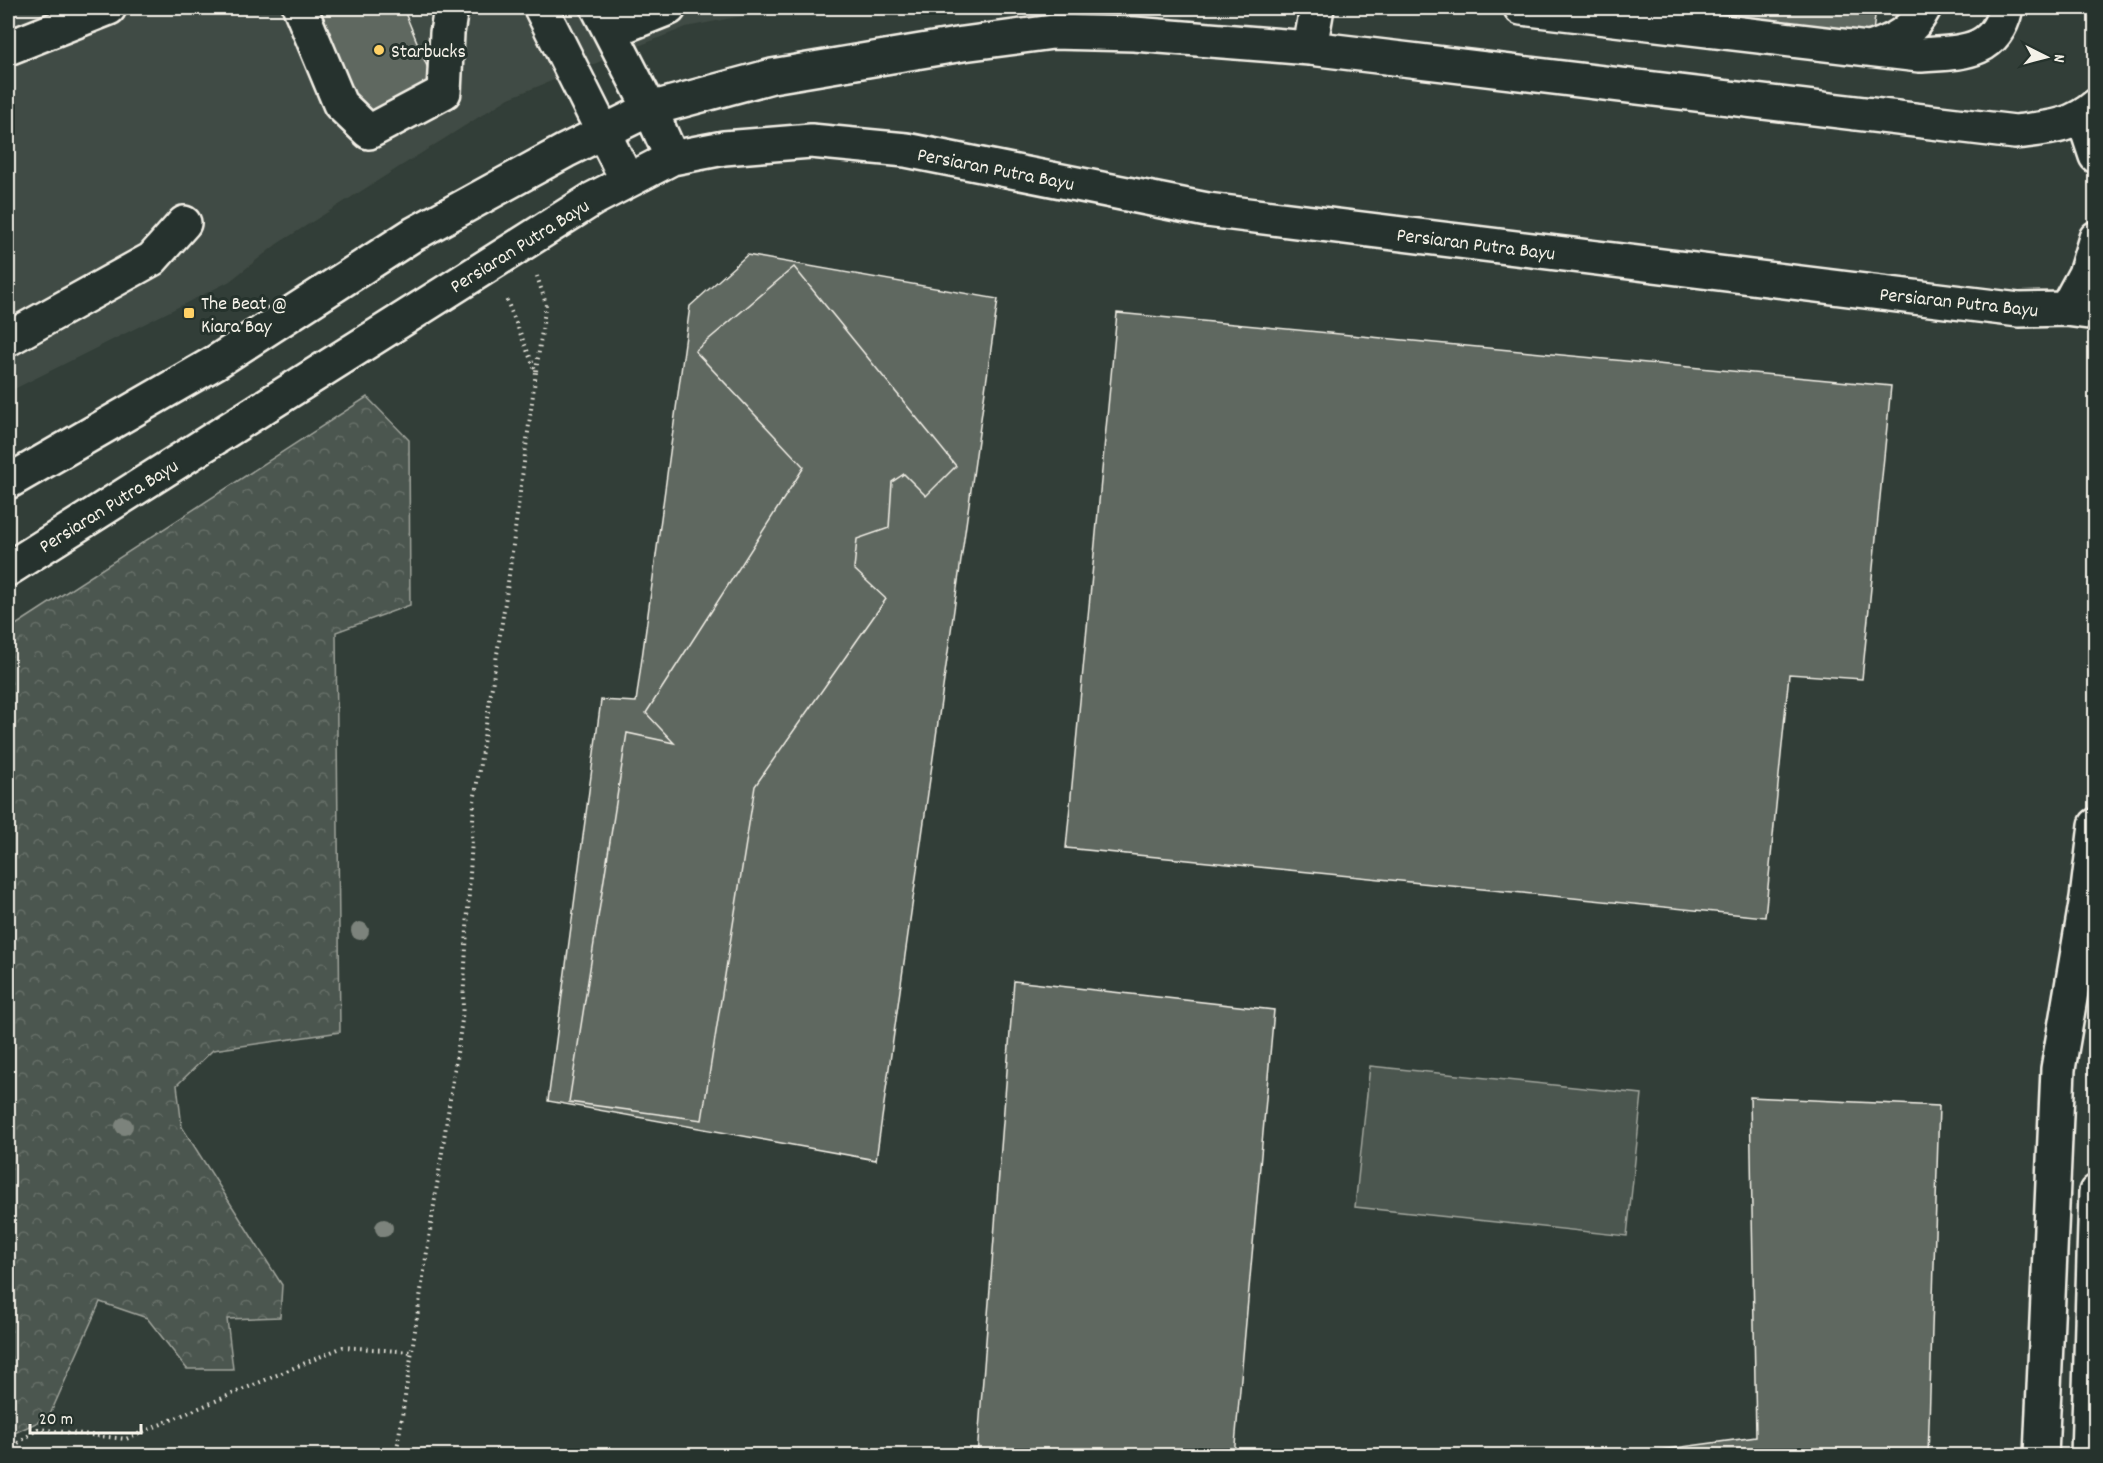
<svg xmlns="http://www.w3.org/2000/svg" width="2103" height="1463" font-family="Dekko,sans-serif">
  <defs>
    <pattern id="forest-crowns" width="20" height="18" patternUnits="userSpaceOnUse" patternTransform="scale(1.5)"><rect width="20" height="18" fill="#4c564f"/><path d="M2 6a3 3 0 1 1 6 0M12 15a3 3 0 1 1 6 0" fill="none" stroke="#666f68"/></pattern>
  </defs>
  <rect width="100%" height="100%" fill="#323e38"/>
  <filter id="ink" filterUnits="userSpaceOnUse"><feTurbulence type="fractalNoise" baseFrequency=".0167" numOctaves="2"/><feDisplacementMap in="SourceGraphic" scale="12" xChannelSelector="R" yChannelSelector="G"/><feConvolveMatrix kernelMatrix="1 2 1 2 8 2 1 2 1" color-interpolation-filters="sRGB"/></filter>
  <g filter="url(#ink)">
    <path fill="#404b44" d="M 8,8 L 783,8 L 686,27 L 509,98 L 277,244 L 230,281 L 8,392 Z"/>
    <path fill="url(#forest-crowns)" stroke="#a0a49c" stroke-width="1.5" d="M 367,397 L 409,440 L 410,605 L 336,632 L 340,1032 L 213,1050 L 177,1085 L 182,1127 L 282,1285 L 280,1317 L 227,1319 L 233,1369 L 187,1369 L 147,1318 L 100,1302 L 49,1417 L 8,1436 L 8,630 Z"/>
    <path fill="#4c564f" stroke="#a0a49c" stroke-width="1.5" d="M 1370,1066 L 1642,1094 L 1627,1236 L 1355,1207 Z"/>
    <path fill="#5f6861" stroke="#f4f1e8" stroke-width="1.5" d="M 320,8 L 403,8 L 438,93 L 363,121 Z
      M 1663,8 L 1876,8 L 1873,32 Z
      M 747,255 L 998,299 L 876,1160 L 548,1101 L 601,700 L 636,702 L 690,306 Z
      M 794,267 L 956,466 L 926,496 L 904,474 L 892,482 L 889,528 L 857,539 L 854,569 L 886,599 L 755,786 L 702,1120 L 569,1102 L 627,733 L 674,743 L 646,713 L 804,467 L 695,351 Z
      M 1117,313 L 1891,386 L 1862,679 L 1789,674 L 1765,917 L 1066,848 Z
      M 1014,981 L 1274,1010 L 1234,1456 L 977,1456 Z
      M 1750,1097 L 1939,1106 L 1928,1456 L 1616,1456 L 1756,1437 Z"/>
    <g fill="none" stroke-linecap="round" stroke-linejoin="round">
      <g stroke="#f4f1e8" stroke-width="38">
        <path id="minor" d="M 300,8 L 340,104 L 369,132 L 444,92 L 447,33 L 451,8
          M 541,8 L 627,180
          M 598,8 L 650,109 L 672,158
          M 1521,8 L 1919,55 C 1959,52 1995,56 2006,8
          M 611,31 L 669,8
          M 8,48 L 109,8
          M 1310,48 L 1317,8
          M 1870,49 C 1896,40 1911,33 1924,8
          M 2083,117 L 2096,156
          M 2066,309 L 2085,274 L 2096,238
          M 8,339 L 152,259 L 184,223
          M 8,482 L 216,362 L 414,234 L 565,151 L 650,109 L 772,76 L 963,44 L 1053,32 L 1134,34 L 1310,48 L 2015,132 C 2046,128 2071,128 2096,106
          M 8,569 L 593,199 L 672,158 L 724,148 L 811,141 L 906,150 L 1207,210 L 2019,310 L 2066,309 L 2096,313
          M 2041,1456 L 2058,1069 L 2087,898 L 2096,825
          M 2088,1456 L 2096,1192"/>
      </g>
      <path stroke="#f4f1e8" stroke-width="4" stroke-dasharray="1.5 4.5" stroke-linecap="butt" d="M 536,371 L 546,304 L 537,276
        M 8,1450 L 38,1429 L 126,1439 L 343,1347 L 412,1352
        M 396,1456 L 462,1020 L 474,802 L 507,590 L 536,372 L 505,296"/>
      <use href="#minor" stroke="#26332d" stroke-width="33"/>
    </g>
    <g fill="#7c837b">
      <circle cx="360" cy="931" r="9"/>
      <circle cx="124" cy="1126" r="9"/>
      <circle cx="384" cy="1228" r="9"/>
    </g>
  </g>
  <g fill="#ffd166" stroke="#26332d" stroke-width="2">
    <circle cx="379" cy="50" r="6"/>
    <rect x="183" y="307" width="12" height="12" rx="3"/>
  </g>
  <g text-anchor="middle" stroke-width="6" stroke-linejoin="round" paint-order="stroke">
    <g font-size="20" fill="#f4f1e8" stroke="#26332d" text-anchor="start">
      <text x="391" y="57">Starbucks</text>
      <text x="201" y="309">The Beat @<tspan x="201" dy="23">Kiara Bay</tspan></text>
    </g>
    <g font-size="20" fill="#f4f1e8" stroke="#26332d">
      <text transform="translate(996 168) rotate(11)" y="7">Persiaran Putra Bayu</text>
      <text transform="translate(1476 243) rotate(7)" y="7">Persiaran Putra Bayu</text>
      <text transform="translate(519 245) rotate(-32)" y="7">Persiaran Putra Bayu</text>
      <text transform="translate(1959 301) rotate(6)" y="7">Persiaran Putra Bayu</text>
      <text transform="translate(108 505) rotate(-32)" y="7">Persiaran Putra Bayu</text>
    </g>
  </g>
  <rect width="2103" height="1463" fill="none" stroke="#26332d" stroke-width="30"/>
  <rect x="15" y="15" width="2073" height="1433" fill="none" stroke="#f4f1e8" stroke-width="2" filter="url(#ink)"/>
  <g transform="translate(2046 57) rotate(96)" stroke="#26332d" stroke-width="4.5" paint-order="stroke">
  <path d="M0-4.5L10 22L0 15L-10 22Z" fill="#f4f1e8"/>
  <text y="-9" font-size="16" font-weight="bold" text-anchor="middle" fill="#f4f1e8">N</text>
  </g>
  <path d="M30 1424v9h111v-9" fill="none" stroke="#f4f1e8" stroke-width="3"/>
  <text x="39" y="1424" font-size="18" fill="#f4f1e8" stroke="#26332d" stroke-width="4.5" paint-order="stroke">20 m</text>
</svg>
